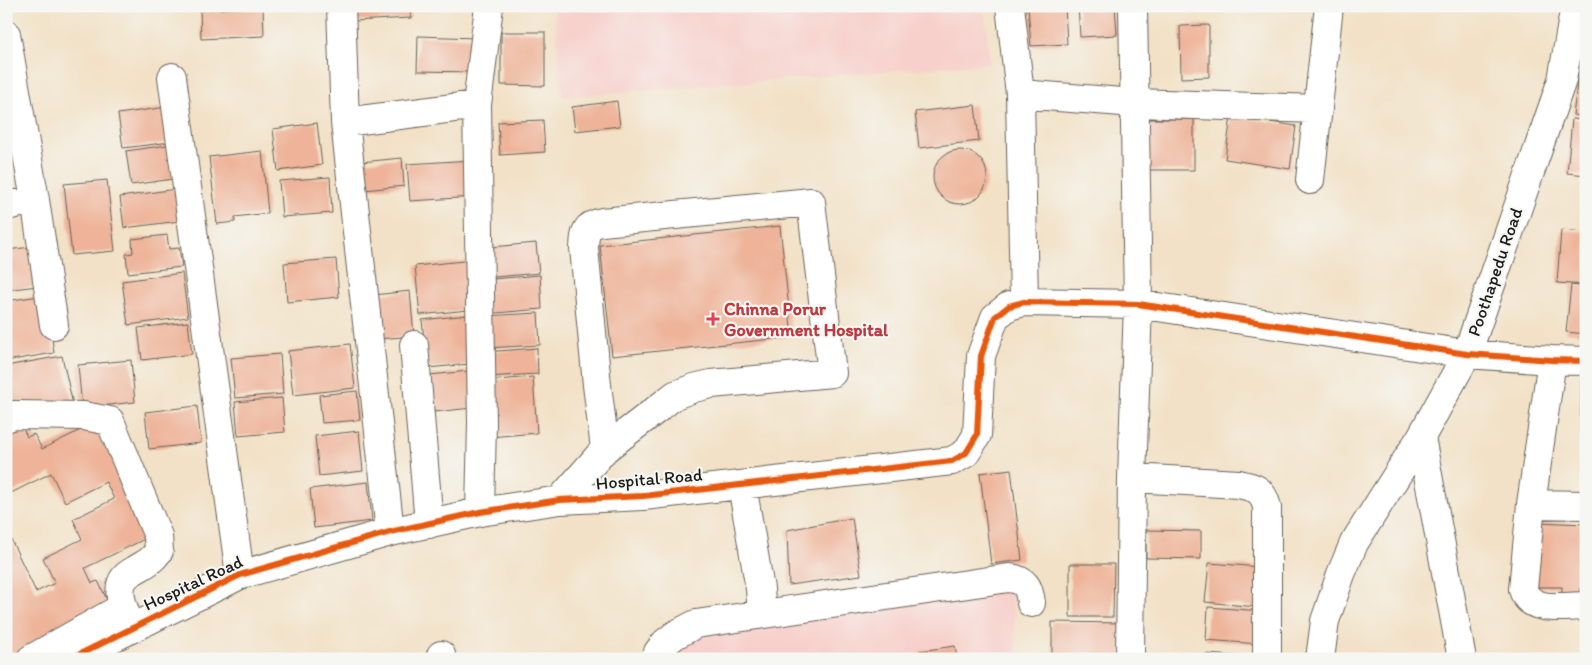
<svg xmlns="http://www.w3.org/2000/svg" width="1592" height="665" font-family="Itim,sans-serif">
  <rect width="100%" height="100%" fill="#f6f6f2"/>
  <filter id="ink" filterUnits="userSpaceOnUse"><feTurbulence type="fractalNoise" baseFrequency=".02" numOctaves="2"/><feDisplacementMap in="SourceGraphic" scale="10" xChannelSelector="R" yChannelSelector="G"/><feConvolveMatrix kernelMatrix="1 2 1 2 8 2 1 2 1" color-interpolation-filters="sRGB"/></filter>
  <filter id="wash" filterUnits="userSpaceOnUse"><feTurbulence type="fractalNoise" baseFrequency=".0096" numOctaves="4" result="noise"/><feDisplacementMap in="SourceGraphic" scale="20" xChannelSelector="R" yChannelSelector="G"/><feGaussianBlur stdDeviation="1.12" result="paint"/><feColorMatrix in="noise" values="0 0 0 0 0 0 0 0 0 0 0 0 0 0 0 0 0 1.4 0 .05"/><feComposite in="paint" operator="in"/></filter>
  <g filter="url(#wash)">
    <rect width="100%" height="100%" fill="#f2e1c6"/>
    <path fill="#f7d0cb" d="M 554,6 L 984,6 L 990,63 L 562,97 Z
      M 1011,571 L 1017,659 L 673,659 L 668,620 Z"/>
    <g id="blocks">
      <path fill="#eeb398" d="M 353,6 L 410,6 L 411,18 L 354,21 Z
        M 1028,6 L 1065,6 L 1067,44 L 1031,46 Z
        M 1078,6 L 1115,6 L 1117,35 L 1080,37 Z
        M 263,7 L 264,36 L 201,39 L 200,10 Z
        M 1209,25 L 1209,77 L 1181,78 L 1180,26 Z
        M 501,32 L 545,32 L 545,86 L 501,85 Z
        M 418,36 L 476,38 L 475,72 L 417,71 Z
        M 1580,61 L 1586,61 L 1586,116 L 1573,115 Z
        M 617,101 L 620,126 L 575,131 L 572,107 Z
        M 975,105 L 979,141 L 919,148 L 915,112 Z
        M 167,107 L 171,142 L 123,148 L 118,114 Z
        M 1231,116 L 1296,126 L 1290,169 L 1225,159 Z
        M 1140,119 L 1194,119 L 1194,170 L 1140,170 Z
        M 1572,119 L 1586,120 L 1586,175 L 1567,173 Z
        M 543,120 L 545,152 L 500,155 L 498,122 Z
        M 317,123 L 322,165 L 278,171 L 273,129 Z
        M 168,145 L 173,179 L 131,185 L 126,151 Z
        M933 177a27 27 0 1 1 54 0a27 27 0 1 1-54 0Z
        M 262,151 L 268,213 L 235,217 L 235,222 L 217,224 L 209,157 Z
        M 402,158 L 404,186 L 364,190 L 361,162 Z
        M 472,160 L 474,197 L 410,201 L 407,164 Z
        M 330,177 L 332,213 L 282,217 L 279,181 Z
        M 107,180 L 115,251 L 72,255 L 64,184 Z
        M 176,189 L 180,221 L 124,228 L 120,197 Z
        M 780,226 L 792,337 L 612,356 L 600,245 Z
        M 1561,230 L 1586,232 L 1586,285 L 1557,283 Z
        M 167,235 L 169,249 L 179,248 L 182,267 L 128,273 L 126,254 L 133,253 L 132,239 Z
        M 536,243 L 539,273 L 484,278 L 481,248 Z
        M 40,246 L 45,285 L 6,290 L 6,250 Z
        M 336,259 L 339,297 L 287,302 L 284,263 Z
        M 473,260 L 478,309 L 420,315 L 415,266 Z
        M 182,273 L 188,317 L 128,325 L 122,281 Z
        M 540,275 L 542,309 L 485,314 L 482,280 Z
        M 1571,285 L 1586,287 L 1586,334 L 1566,332 Z
        M 410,291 L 414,336 L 378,339 L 374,295 Z
        M 46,295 L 54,353 L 6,361 L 6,301 Z
        M 538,313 L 540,345 L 487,348 L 485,316 Z
        M 476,314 L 481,363 L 427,368 L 422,320 Z
        M 188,322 L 192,354 L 142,360 L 138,328 Z
        M 350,344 L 355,388 L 293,395 L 288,351 Z
        M 537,348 L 538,374 L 486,377 L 485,352 Z
        M 280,354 L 283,394 L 235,398 L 231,358 Z
        M 62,356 L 74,409 L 12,411 L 6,383 L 6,366 Z
        M 131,360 L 135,402 L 82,408 L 78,365 Z
        M 1581,369 L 1586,369 L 1586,434 L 1580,434 Z
        M 478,370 L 482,407 L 434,412 L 430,375 Z
        M 533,377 L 537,433 L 489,437 L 485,381 Z
        M 357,391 L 360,420 L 322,423 L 319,395 Z
        M 282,398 L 285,432 L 238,436 L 235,402 Z
        M 197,406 L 201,443 L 149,449 L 145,412 Z
        M 18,418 L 27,437 L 34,434 L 42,449 L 97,422 L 151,536 L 85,568 L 92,583 L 98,581 L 110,606 L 26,659 L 10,659 L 6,651 L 6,529 L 36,592 L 55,583 L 43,558 L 82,539 L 73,519 L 114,499 L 106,482 L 65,502 L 51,473 L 11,493 L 6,482 L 6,423 Z
        M 359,431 L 363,471 L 319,476 L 315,436 Z
        M 1011,469 L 1022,560 L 991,564 L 980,473 Z
        M 368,482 L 372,521 L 314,528 L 310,489 Z
        M 852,518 L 861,575 L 789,585 L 787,530 Z
        M 1535,522 L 1586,524 L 1586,588 L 1580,588 L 1579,594 L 1562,594 L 1562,587 L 1533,587 Z
        M 1146,530 L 1201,531 L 1201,559 L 1146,558 Z
        M 1209,563 L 1260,567 L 1257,607 L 1205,602 Z
        M 1070,564 L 1114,564 L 1113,617 L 1070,617 Z
        M 1208,607 L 1262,611 L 1259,644 L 1206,640 Z
        M 1052,622 L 1123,623 L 1122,659 L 1052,659 Z
        M 955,646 L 957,659 L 921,659 L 920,651 Z
        M 1205,654 L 1251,657 L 1251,659 L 1205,659 Z"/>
    </g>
  </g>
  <g filter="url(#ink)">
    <use href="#blocks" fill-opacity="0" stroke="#676158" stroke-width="1"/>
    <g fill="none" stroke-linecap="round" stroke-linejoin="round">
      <g stroke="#676158" stroke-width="30">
        <path id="minor" d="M 341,6 L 345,122 L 390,532
          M 1010,6 L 1020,94 L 1024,302
          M 6,34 L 35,200 L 54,325
          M 172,77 L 240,575
          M 1020,94 L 1135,103 L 1318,109
          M 477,105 L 482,423 L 480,512
          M 345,122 L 477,105 L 489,6
          M 1310,180 L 1329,6
          M 6,206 L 35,200
          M 414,345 L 429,524
          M 1552,360 L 1531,504 L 1523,589 C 1529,614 1566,606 1586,606
          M 6,418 L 14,415 L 84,416 L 110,421 L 158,536 L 159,551 C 149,564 144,564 130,573 C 111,585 125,611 131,628
          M 1421,437 L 1462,659
          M 1132,478 L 1239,484 C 1257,488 1262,489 1267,507 L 1267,659
          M 742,485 L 760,589 L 762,614
          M 560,500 L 605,449 L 652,413 L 675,395 L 694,388 L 711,384 L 832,373 L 811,202 L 602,222 C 585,225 585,232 584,248 L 597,385 L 605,449
          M 1531,504 L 1586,505
          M 441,655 L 442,659
          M 31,659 L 123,607
          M 70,659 L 240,575 L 390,532 L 480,512 L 560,500 L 643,496 L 952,461 L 966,453 L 977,435 L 981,356 L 995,317 L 1009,306 L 1024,302 L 1138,304 L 1467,354 L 1552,360 L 1586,361
          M 657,659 L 658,652 L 665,643 L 675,635 L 696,624 L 1009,578 C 1026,580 1029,587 1031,603
          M 1130,659 L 1132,478 L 1138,304 L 1133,6
          M 1320,659 L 1325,621 L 1341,574 L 1354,543 L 1421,437 L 1467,354 L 1562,80 L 1575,6"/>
      </g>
      <use href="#minor" stroke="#fff" stroke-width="28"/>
      <g stroke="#f6f6f2" stroke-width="9">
        <path id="cycleway" d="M 70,659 L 240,575 L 390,532 L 480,512 L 560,500 L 643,496 L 952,461 L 966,453 L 977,435 L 981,356 L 995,317 L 1009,306 L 1024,302 L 1138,304 L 1467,354 L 1552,360 L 1586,361"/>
      </g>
      <use href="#cycleway" stroke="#e8590c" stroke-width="6"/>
    </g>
  </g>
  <path fill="#e0444e" stroke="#f6f6f2" stroke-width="2" d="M710.5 311.5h5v5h5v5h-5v5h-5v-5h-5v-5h5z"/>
  <g text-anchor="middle" stroke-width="4.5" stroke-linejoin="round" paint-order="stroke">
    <g font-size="18" fill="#1c1c1c" stroke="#f6f6f2">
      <text transform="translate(1495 272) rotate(-71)" y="6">Poothapedu Road</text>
      <text transform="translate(649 479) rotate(-5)" y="6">Hospital Road</text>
      <text transform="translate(193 583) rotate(-25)" y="6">Hospital Road</text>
    </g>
    <g font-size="18" font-weight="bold" fill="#be3a42" stroke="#f6f6f2" text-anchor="start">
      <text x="724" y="315">Chinna Porur<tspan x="724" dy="21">Government Hospital</tspan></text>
    </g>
  </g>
  <rect width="1592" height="665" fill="none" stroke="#f6f6f2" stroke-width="25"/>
</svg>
